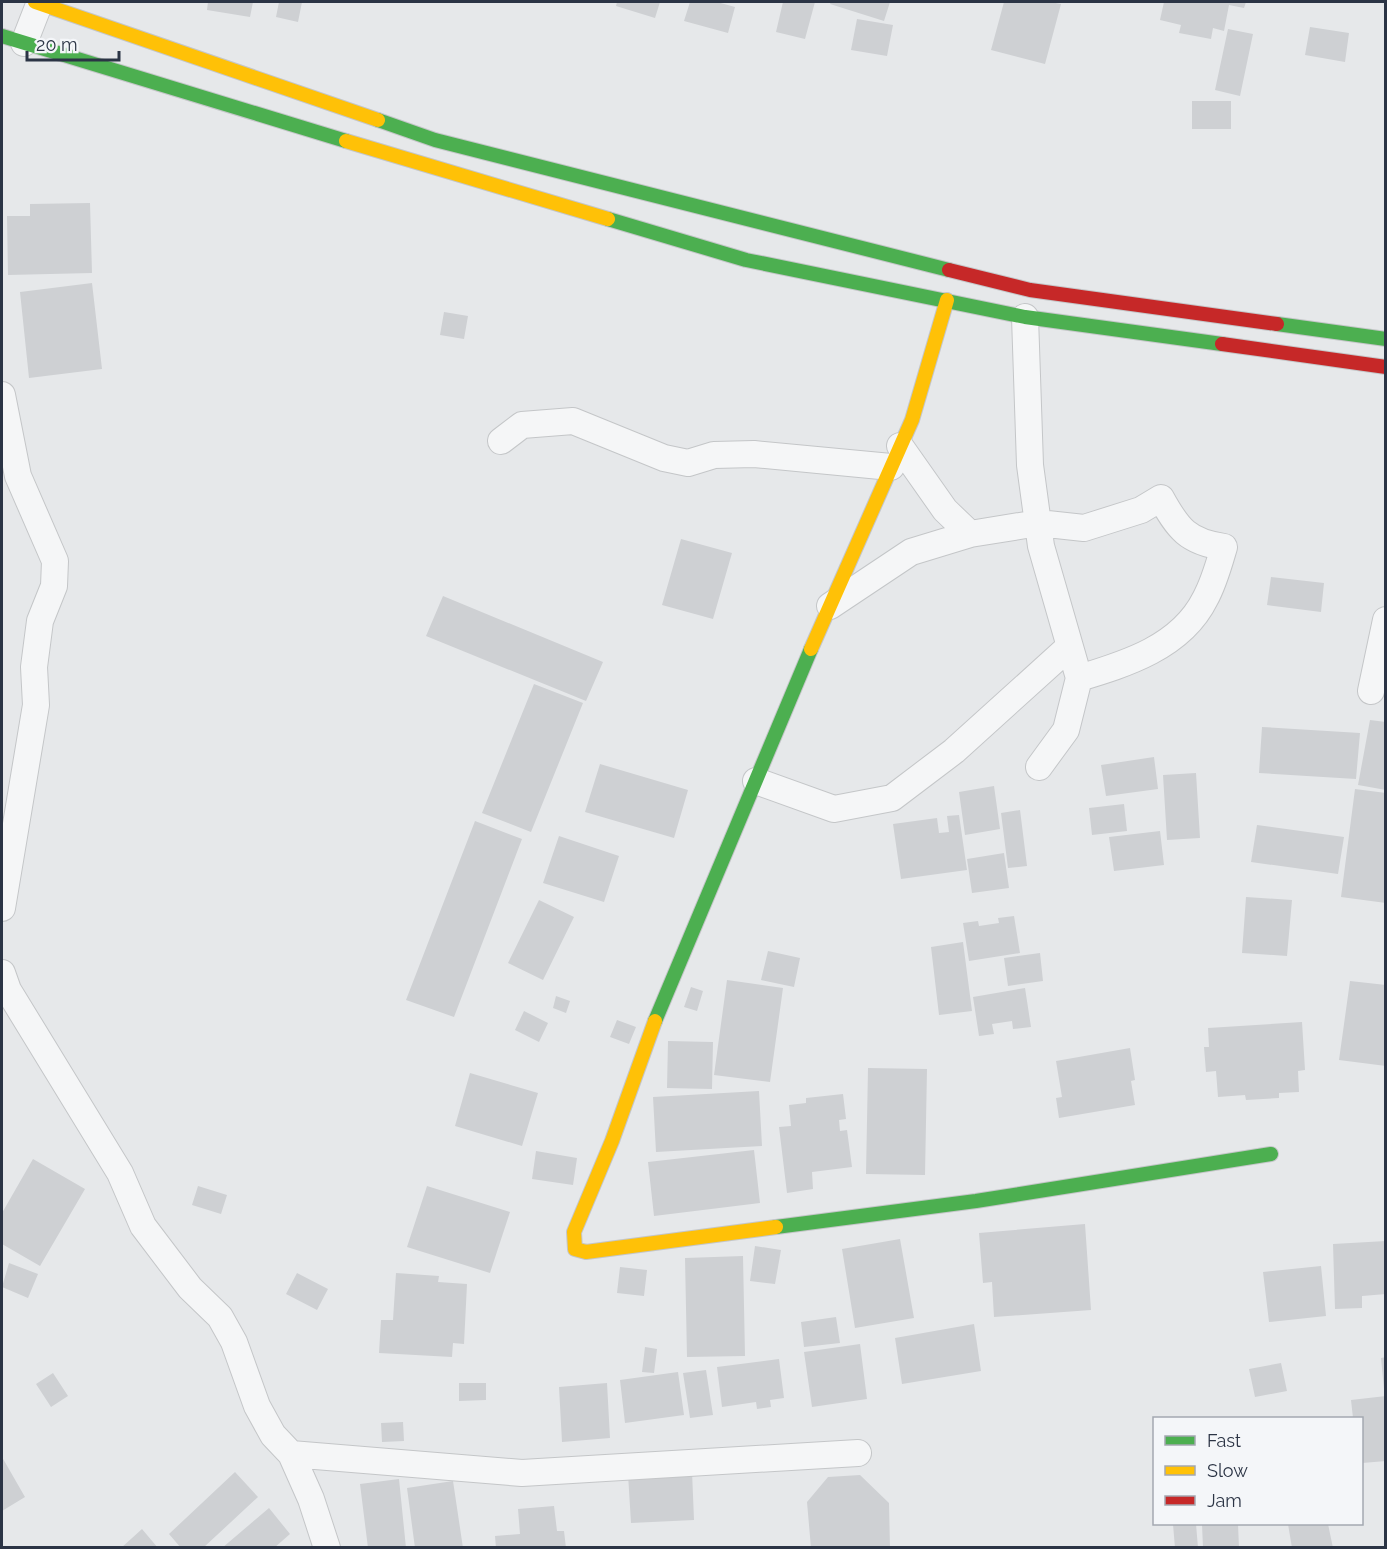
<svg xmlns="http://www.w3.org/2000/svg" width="1387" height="1549" font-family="Raleway,sans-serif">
  <rect width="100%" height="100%" fill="#e6e8ea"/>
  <path fill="#ced0d3" d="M 208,2 L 253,2 L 250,17 L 207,10 Z
    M 279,2 L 302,2 L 298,22 L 276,17 Z
    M 617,2 L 660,2 L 655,18 L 616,6 Z
    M 690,2 L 717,2 L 735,7 L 728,33 L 684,21 Z
    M 783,2 L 815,2 L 805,39 L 776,32 Z
    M 831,2 L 890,2 L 884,21 L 830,4 Z
    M 1004,2 L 1050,2 L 1061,4 L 1045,64 L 991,50 Z
    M 1164,2 L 1246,2 L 1244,8 L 1229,5 L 1224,31 L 1213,28 L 1211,39 L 1179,33 L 1181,25 L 1160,20 Z
    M 857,19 L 893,25 L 887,56 L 851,50 Z
    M 1310,27 L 1349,33 L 1345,62 L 1305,55 Z
    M 1228,29 L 1253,34 L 1240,96 L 1215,90 Z
    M 1192,101 L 1231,101 L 1231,129 L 1192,129 Z
    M 90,203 L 92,273 L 8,275 L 7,216 L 30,216 L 30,204 Z
    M 92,283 L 102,369 L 29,378 L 20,292 Z
    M 444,312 L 468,316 L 464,339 L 440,335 Z
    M 681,539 L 732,553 L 713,619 L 662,605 Z
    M 1271,577 L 1324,583 L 1321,612 L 1267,605 Z
    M 443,596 L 603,662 L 586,701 L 426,636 Z
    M 534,684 L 583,703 L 531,832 L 482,813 Z
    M 1370,720 L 1386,722 L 1386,790 L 1358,785 Z
    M 1262,727 L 1360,733 L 1356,779 L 1259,773 Z
    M 1154,757 L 1158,789 L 1106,796 L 1101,765 Z
    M 600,764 L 688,790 L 674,838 L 585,812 Z
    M 1196,773 L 1200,838 L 1167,840 L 1163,775 Z
    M 994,786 L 1000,829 L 965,835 L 959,792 Z
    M 1355,789 L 1386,793 L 1386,903 L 1341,897 Z
    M 1124,804 L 1127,831 L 1092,835 L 1089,808 Z
    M 1020,810 L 1027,866 L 1008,868 L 1001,813 Z
    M 959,815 L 967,870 L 901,879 L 893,824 L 937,818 L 939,833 L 949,832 L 947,816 Z
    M 475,821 L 522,839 L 454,1017 L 406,1000 Z
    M 1257,825 L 1344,837 L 1338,874 L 1251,862 Z
    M 1160,831 L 1164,865 L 1114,871 L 1109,837 Z
    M 559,836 L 619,856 L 604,902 L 543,883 Z
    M 1004,853 L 1009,888 L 972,893 L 967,859 Z
    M 1246,897 L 1292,900 L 1287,956 L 1242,953 Z
    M 539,900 L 574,917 L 543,980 L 508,963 Z
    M 1014,916 L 1020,953 L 969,961 L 963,923 L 978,921 L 979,926 L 999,923 L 998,918 Z
    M 963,942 L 972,1011 L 939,1015 L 931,947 Z
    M 768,951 L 800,958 L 794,987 L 761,980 Z
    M 1040,953 L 1043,981 L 1008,986 L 1004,958 Z
    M 727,980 L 783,988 L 770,1082 L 714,1075 Z
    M 1350,981 L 1386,985 L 1386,1066 L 1339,1060 Z
    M 691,987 L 703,991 L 697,1011 L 684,1007 Z
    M 1025,988 L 1031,1027 L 1013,1029 L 1012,1021 L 992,1024 L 994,1034 L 979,1036 L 973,997 Z
    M 556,996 L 570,1001 L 566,1013 L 553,1008 Z
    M 524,1011 L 548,1023 L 539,1042 L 515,1030 Z
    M 617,1020 L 636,1027 L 629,1044 L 610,1037 Z
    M 1302,1022 L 1305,1070 L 1298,1071 L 1299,1092 L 1279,1093 L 1279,1098 L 1246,1100 L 1245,1095 L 1218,1097 L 1216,1071 L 1206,1072 L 1204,1047 L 1209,1047 L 1208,1028 Z
    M 668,1041 L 713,1042 L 712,1089 L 667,1088 Z
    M 1130,1048 L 1135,1080 L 1131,1081 L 1135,1105 L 1059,1118 L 1056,1098 L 1062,1097 L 1056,1061 Z
    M 868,1068 L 927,1069 L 925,1175 L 866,1174 Z
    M 470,1073 L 538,1093 L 522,1146 L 455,1126 Z
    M 759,1091 L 762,1146 L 656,1152 L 653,1097 Z
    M 843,1094 L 846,1119 L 839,1120 L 840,1131 L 847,1130 L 852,1167 L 812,1172 L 813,1189 L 787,1193 L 779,1127 L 791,1126 L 789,1105 L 806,1103 L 806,1098 Z
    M 754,1150 L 760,1203 L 654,1216 L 648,1162 Z
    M 536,1151 L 577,1158 L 573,1185 L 532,1179 Z
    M 33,1159 L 85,1189 L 40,1266 L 2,1244 L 2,1213 Z
    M 198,1186 L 227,1195 L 221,1214 L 192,1205 Z
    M 427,1186 L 510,1212 L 490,1273 L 407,1247 Z
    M 1085,1224 L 1091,1310 L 994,1317 L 992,1282 L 983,1283 L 979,1233 Z
    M 900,1239 L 914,1318 L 855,1328 L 842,1249 Z
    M 1386,1241 L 1386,1294 L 1362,1296 L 1362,1308 L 1335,1309 L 1333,1244 Z
    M 755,1246 L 781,1250 L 775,1284 L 750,1281 Z
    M 743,1256 L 745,1356 L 687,1357 L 685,1258 Z
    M 9,1263 L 38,1274 L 28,1298 L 2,1287 Z
    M 1321,1266 L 1326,1316 L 1269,1322 L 1263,1272 Z
    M 620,1267 L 647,1270 L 644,1296 L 617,1293 Z
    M 297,1273 L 328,1289 L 317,1310 L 286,1294 Z
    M 396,1273 L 439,1276 L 438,1282 L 467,1284 L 464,1344 L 453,1343 L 452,1357 L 379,1353 L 381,1320 L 393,1320 Z
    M 836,1317 L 840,1343 L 804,1347 L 801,1322 Z
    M 974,1324 L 981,1371 L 902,1384 L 895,1338 Z
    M 860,1344 L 867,1399 L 812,1407 L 804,1352 Z
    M 645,1347 L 657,1349 L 654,1373 L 642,1372 Z
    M 1386,1357 L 1386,1389 L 1384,1389 L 1381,1358 Z
    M 779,1359 L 784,1398 L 770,1400 L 771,1407 L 757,1409 L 756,1402 L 722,1407 L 717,1367 Z
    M 1281,1363 L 1287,1391 L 1255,1397 L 1249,1369 Z
    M 706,1370 L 713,1415 L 690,1418 L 683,1373 Z
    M 678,1372 L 684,1415 L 625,1423 L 620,1380 Z
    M 53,1373 L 68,1396 L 51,1407 L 36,1384 Z
    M 459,1383 L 486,1383 L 486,1400 L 459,1401 Z
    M 607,1383 L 610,1438 L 562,1442 L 559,1387 Z
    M 1386,1396 L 1386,1461 L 1362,1463 L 1362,1418 L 1353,1418 L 1351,1400 Z
    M 403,1422 L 404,1441 L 382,1442 L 381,1423 Z
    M 2,1457 L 25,1497 L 2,1511 Z
    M 692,1471 L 694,1520 L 631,1523 L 628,1474 Z
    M 235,1472 L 258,1497 L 203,1548 L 181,1548 L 169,1534 Z
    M 860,1475 L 889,1503 L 890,1548 L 811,1548 L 807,1502 L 828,1477 Z
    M 399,1479 L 406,1548 L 368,1548 L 360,1484 Z
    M 453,1481 L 463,1548 L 415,1548 L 407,1488 Z
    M 554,1506 L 557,1531 L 564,1531 L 566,1548 L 496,1548 L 495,1536 L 520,1534 L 518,1509 Z
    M 269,1508 L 290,1534 L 274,1548 L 222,1548 Z
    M 1173,1524 L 1196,1524 L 1198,1548 L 1175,1548 Z
    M 1202,1524 L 1238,1524 L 1239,1548 L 1203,1548 Z
    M 1288,1524 L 1328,1524 L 1333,1548 L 1292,1548 Z
    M 142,1529 L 158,1548 L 121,1548 Z"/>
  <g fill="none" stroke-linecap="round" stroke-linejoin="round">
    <g stroke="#c4c6c8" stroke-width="28">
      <path id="street" d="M 24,43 L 40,2
        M 1025,317 L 1030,465 L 1041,546 L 1079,678 L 1066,730 L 1039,767
        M 2,395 L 18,476 L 55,561 L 54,586 L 40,621 L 34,667 L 36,705 L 2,908
        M 501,441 L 522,425 L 573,421 L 664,458 L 688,463 L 714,455 L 754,454 L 891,467
        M 900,446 L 945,510 L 970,534
        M 830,606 L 911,552 L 970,534 L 1038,523 L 1084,528 L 1141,510 L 1161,498 C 1178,529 1188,542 1224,547 C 1219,564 1214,583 1205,599 C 1181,647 1126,664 1079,678
        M 1371,691 L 1386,620
        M 756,781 L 834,809 L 892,798 L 954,751 L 1069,647
        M 2,973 L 8,990 L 120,1173 L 143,1226 L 190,1288 L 220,1317 L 234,1342 L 257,1406 L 273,1435 L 291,1454 L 311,1499 L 327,1548
        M 291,1454 L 522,1473 L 858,1453"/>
    </g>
    <g stroke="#c4c6c8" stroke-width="16">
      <path id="fast" d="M 2,36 L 346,141
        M 378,120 L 435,140 L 949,270
        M 608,219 L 746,260 L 1025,317 L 1222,344
        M 1277,324 L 1386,339
        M 655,1021 L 811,649
        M 776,1227 L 976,1201 L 1271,1154"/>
    </g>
    <g stroke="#c4c6c8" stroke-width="16">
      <path id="slow" d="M 35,2 L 378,120
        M 346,141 L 608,219
        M 811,649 L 912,420 L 947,300
        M 655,1021 L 612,1141 L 574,1232 L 575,1249 L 586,1252 L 776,1227"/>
    </g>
    <g stroke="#c4c6c8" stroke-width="16">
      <path id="jam" d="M 949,270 L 1030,290 L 1277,324
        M 1222,344 L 1386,367"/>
    </g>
    <use href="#street" stroke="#f5f6f7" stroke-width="26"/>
    <use href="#fast" stroke="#4caf50" stroke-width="14"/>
    <use href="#slow" stroke="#ffc107" stroke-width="14"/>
    <use href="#jam" stroke="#c62828" stroke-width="14"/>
  </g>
  <rect width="1387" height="1549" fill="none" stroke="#2b3445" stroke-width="6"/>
  <rect x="1153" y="1417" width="210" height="108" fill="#f4f6f9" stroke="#a4a8b1" stroke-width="1.5"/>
  <rect x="1165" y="1436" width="30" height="9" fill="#4caf50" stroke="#a4a8b1" stroke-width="1.5"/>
  <text x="1207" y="1447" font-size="18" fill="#2b3445">Fast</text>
  <rect x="1165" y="1466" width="30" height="9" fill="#ffc107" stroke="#a4a8b1" stroke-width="1.5"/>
  <text x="1207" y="1477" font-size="18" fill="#2b3445">Slow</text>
  <rect x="1165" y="1496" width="30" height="9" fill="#c62828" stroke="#a4a8b1" stroke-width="1.5"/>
  <text x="1207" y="1507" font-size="18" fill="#2b3445">Jam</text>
  <path d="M27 51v9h92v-9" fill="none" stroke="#2b3445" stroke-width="3"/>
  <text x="36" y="51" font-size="18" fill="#2b3445" stroke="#f4f6f9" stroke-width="4.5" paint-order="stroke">20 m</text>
</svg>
